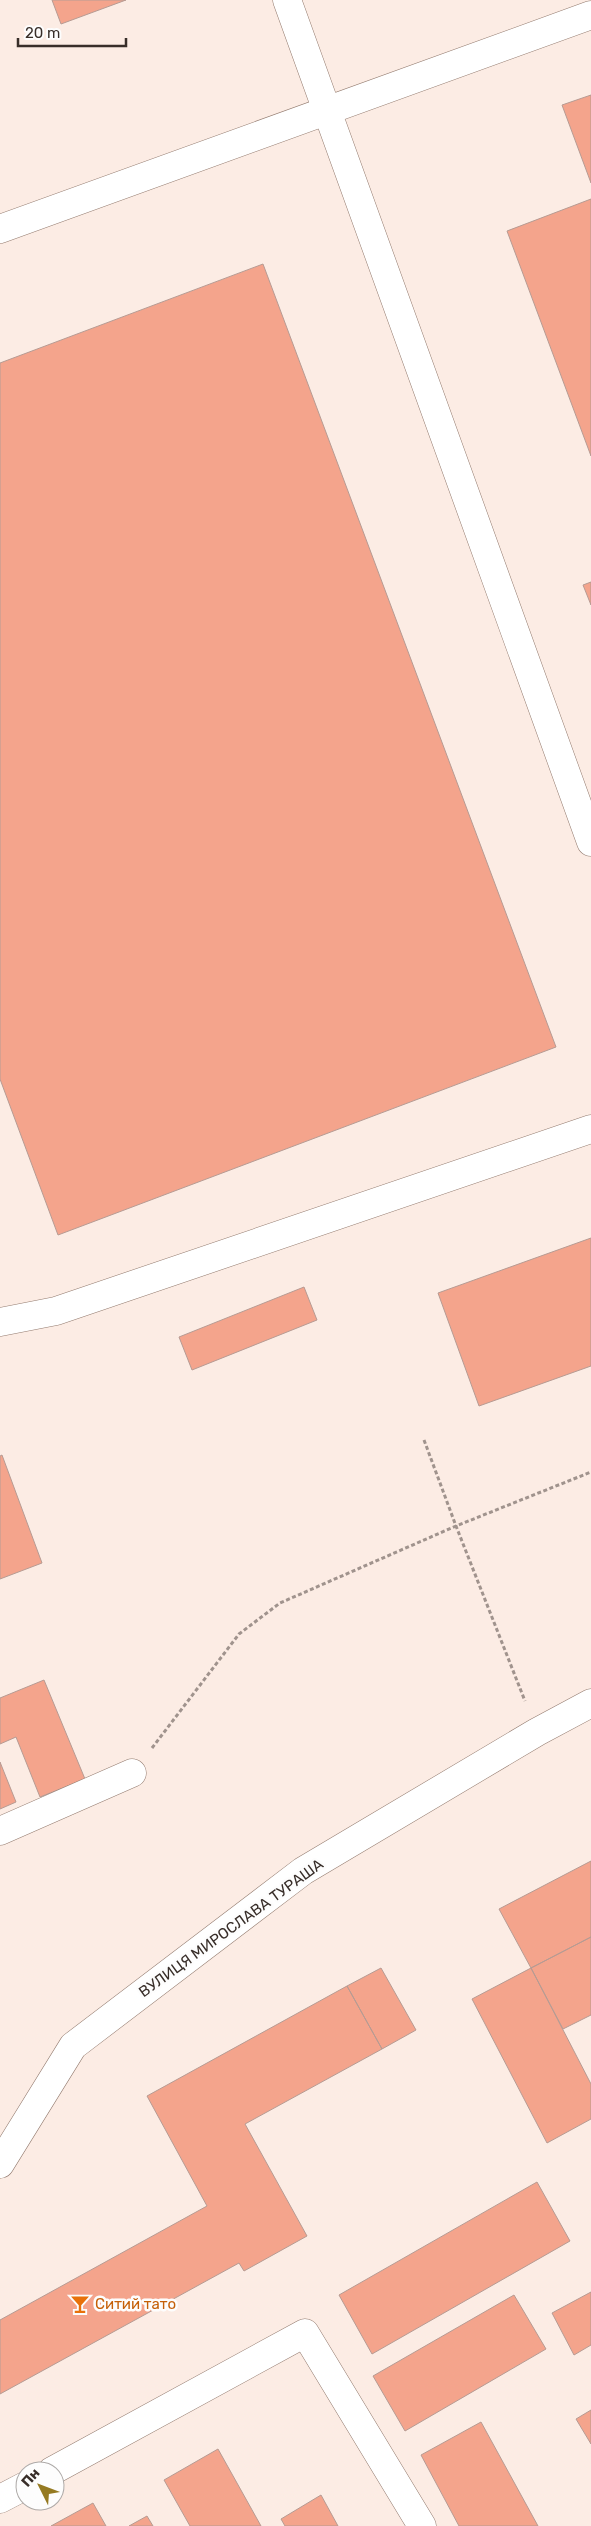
<svg xmlns="http://www.w3.org/2000/svg" width="591" height="2526" font-family="Rubik,sans-serif">
  <rect width="100%" height="100%" fill="#fcece4"/>
  <path fill="#f4a48c" stroke="#b69b93" d="M 52,0 L 126,0 L 61,24 Z
    M 591,95 L 591,183 L 562,105 Z
    M 591,199 L 591,456 L 507,231 Z
    M 263,264 L 556,1047 L 58,1235 L 0,1079 L 0,363 Z
    M 591,582 L 591,605 L 583,585 Z
    M 591,1238 L 591,1366 L 479,1406 L 438,1293 Z
    M 304,1287 L 317,1320 L 192,1370 L 179,1337 Z
    M 2,1455 L 42,1563 L 0,1579 L 0,1456 Z
    M 44,1680 L 85,1779 L 40,1797 L 16,1737 L 0,1744 L 0,1698 Z
    M 0,1762 L 16,1802 L 0,1809 Z
    M 591,1861 L 591,1937 L 531,1968 L 499,1909 Z
    M 591,1937 L 591,2015 L 563,2029 L 531,1968 Z
    M 381,1968 L 416,2030 L 382,2049 L 347,1986 Z
    M 531,1968 L 591,2084 L 591,2119 L 547,2143 L 472,1999 Z
    M 347,1986 L 382,2049 L 245,2124 L 307,2236 L 244,2271 L 239,2263 L 0,2394 L 0,2320 L 207,2206 L 147,2096 Z
    M 537,2182 L 570,2241 L 372,2354 L 339,2295 Z
    M 591,2292 L 591,2345 L 574,2355 L 552,2313 Z
    M 514,2295 L 546,2349 L 405,2431 L 373,2376 Z
    M 591,2410 L 591,2444 L 576,2419 Z
    M 481,2422 L 538,2526 L 459,2526 L 421,2455 Z
    M 218,2449 L 261,2526 L 190,2526 L 164,2480 Z
    M 321,2495 L 338,2526 L 285,2526 L 281,2519 Z
    M 93,2503 L 106,2526 L 51,2526 Z
    M 147,2516 L 153,2526 L 129,2526 Z"/>
  <g fill="none" stroke-linecap="round" stroke-linejoin="round">
    <g stroke="#937b6f" stroke-width="29">
      <path id="minor" d="M 287,0 L 591,842
        M 0,229 L 591,15
        M 0,1322 L 56,1311 L 591,1129
        M 0,1831 L 132,1773
        M 0,2164 L 73,2046 L 303,1871 L 537,1732 L 591,1703
        M 52,2471 L 305,2333 L 422,2526
        M 0,2499 L 25,2486"/>
    </g>
    <path stroke="#a0938d" stroke-width="3" stroke-dasharray="4 2.5" stroke-linecap="butt" d="M 424,1440 L 456,1526 L 525,1701
      M 152,1748 L 239,1634 L 280,1603 L 456,1526 L 591,1472"/>
    <use href="#minor" stroke="#fff" stroke-width="28"/>
  </g>
  <defs>
    <g id="bar-bare" transform="scale(1.5)"><path d="M-6-5H6L.8 .8V4.5H3.5V6h-7V4.5H-.8V.8Z" fill="#e8710a" stroke="#fdfdfd" stroke-width="2.5" paint-order="stroke"/></g>
  </defs>
  <g fill-rule="evenodd">
    <use href="#bar-bare" x="80" y="2304"/>
  </g>
  <g text-anchor="middle" stroke-width="5" stroke-linejoin="round" paint-order="stroke">
    <g font-size="15" fill="#382e29" stroke="#fdfdfd">
      <text transform="translate(231 1928) rotate(-36)" y="5">ВУЛИЦЯ МИРОСЛАВА ТУРАША</text>
    </g>
    <g font-size="15" fill="#c56008" stroke="#fdfdfd" text-anchor="start">
      <text x="95" y="2309">Ситий тато</text>
    </g>
  </g>
  <g transform="translate(40 2486) rotate(312)"><circle r="24" fill="#fdfdfd" stroke="#aeaaa8"/>
  <path d="M0-4L9 19L0 12L-9 19Z" fill="#957a22"/>
  <text y="-8" font-size="14" font-weight="bold" text-anchor="middle" fill="#382e29">Пн</text>
  </g>
  <path d="M18 38v8h108v-8" fill="none" stroke="#382e29" stroke-width="2.5"/>
  <text x="25" y="38" font-size="15" fill="#382e29" stroke="#fdfdfd" stroke-width="4" paint-order="stroke">20 m</text>
</svg>
